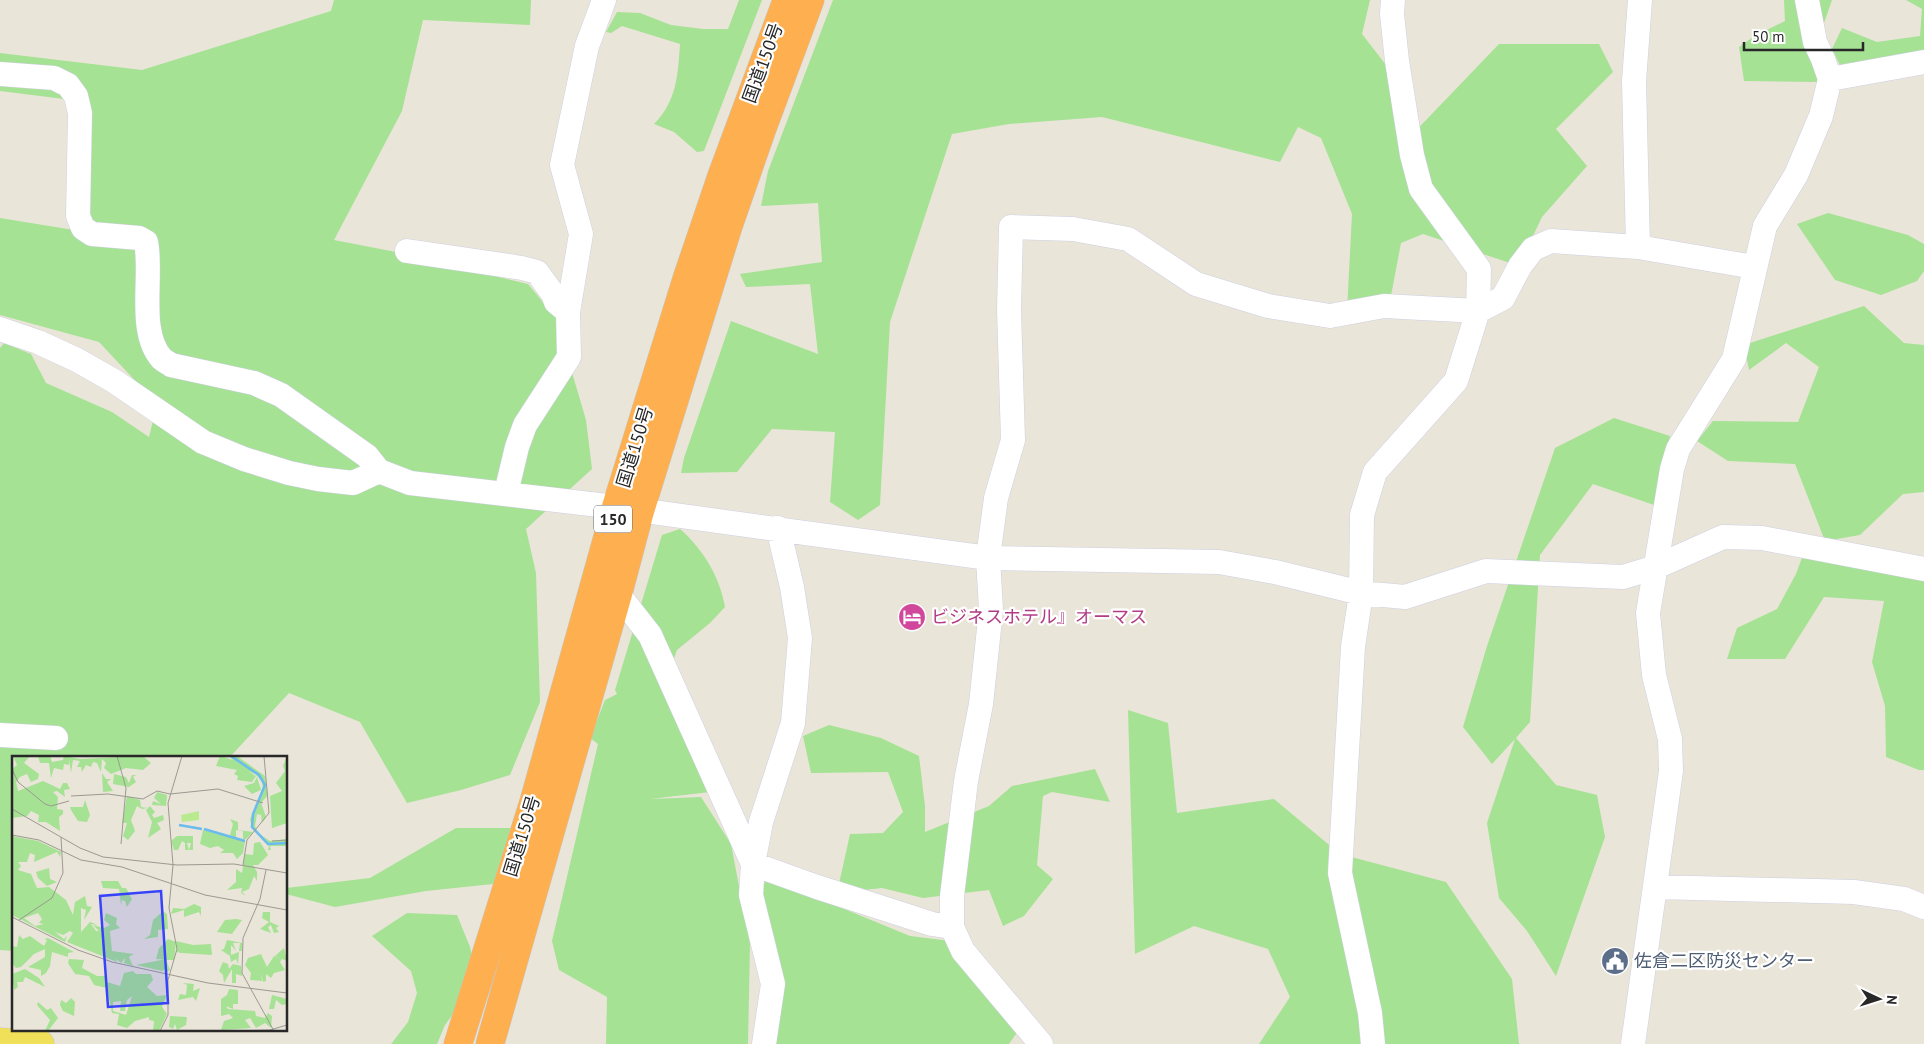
<svg xmlns="http://www.w3.org/2000/svg" width="1924" height="1044" font-family="'PT Sans','Noto Sans JP',sans-serif">
  <rect width="100%" height="100%" fill="#eae5d9"/>
  <path fill="#a5e294" d="M 334,0 L 531,0 L 530,25 L 423,20 L 402,111 L 334,240 L 391,251 L 528,284 L 556,318 L 586,420 L 592,469 L 526,529 L 536,573 L 540,702 L 510,775 L 461,790 L 407,803 L 360,722 L 289,693 L 229,758 L 14,758 L 14,951 L 0,950 L 0,348 L 4,343 L 31,354 L 46,383 L 112,412 L 149,437 L 157,404 L 99,342 L 0,315 L 0,218 L 80,231 L 80,101 L 0,91 L 0,53 L 142,70 L 331,11 Z
    M 739,0 L 762,0 L 704,151 L 697,152 L 674,132 L 654,124 C 677,101 678,74 680,44 L 622,26 L 611,33 L 606,32 L 617,12 L 640,13 L 671,25 L 703,29 L 728,29 Z
    M 833,0 L 1370,0 L 1362,34 L 1386,65 L 1403,144 L 1499,44 L 1599,44 L 1613,72 L 1556,129 L 1587,166 L 1542,217 L 1532,238 L 1510,263 L 1423,234 L 1401,243 L 1390,301 L 1347,311 L 1352,214 L 1321,138 L 1298,127 L 1280,162 L 1102,117 L 1009,124 L 952,134 L 890,322 L 880,505 L 858,520 L 830,502 L 835,432 L 772,429 L 737,472 L 681,473 L 684,458 L 731,321 L 818,354 L 810,284 L 746,287 L 740,274 L 822,262 L 818,203 L 761,206 L 768,171 Z
    M 1784,0 L 1802,0 L 1819,82 L 1744,81 L 1739,47 L 1756,35 L 1785,21 Z
    M 1818,0 L 1832,0 L 1823,26 Z
    M 1906,0 L 1924,0 L 1924,56 L 1841,67 L 1832,49 L 1842,28 L 1877,42 L 1920,36 L 1922,9 Z
    M 1828,213 L 1908,235 L 1924,244 L 1924,271 L 1917,281 L 1881,295 L 1835,280 L 1797,224 Z
    M 1864,306 L 1904,343 L 1924,345 L 1924,492 L 1903,494 L 1860,535 L 1825,541 L 1795,464 L 1728,461 L 1697,441 L 1713,421 L 1798,422 L 1819,367 L 1786,343 L 1749,370 L 1744,345 Z
    M 1614,418 L 1670,436 L 1654,505 L 1593,484 L 1540,555 L 1530,722 L 1516,738 L 1556,785 L 1597,795 L 1605,837 L 1556,976 L 1527,931 L 1499,898 L 1487,823 L 1515,739 L 1492,764 L 1463,727 L 1487,646 L 1555,448 Z
    M 680,529 C 703,549 720,577 725,607 L 710,623 L 677,650 L 672,664 L 719,791 L 650,799 L 701,797 L 731,844 L 750,944 L 748,1044 L 606,1044 L 607,997 L 559,970 L 552,941 L 598,744 L 590,738 L 605,700 L 617,694 L 615,690 L 662,535 Z
    M 1803,555 L 1924,581 L 1924,770 L 1919,770 L 1886,757 L 1885,706 L 1872,662 L 1884,601 L 1824,597 L 1785,659 L 1727,659 L 1737,628 L 1777,609 L 1796,574 Z
    M 1128,710 L 1168,723 L 1177,813 L 1274,799 L 1340,854 L 1446,882 L 1512,979 L 1519,1044 L 1259,1044 L 1290,997 L 1268,949 L 1194,926 L 1135,954 Z
    M 829,725 L 881,738 L 919,756 L 925,806 L 925,832 L 989,806 L 1012,786 L 1095,769 L 1110,802 L 1052,792 L 1043,796 L 1037,865 L 1053,879 L 1024,916 L 1003,926 L 989,890 L 923,898 L 882,888 L 837,893 L 850,834 L 883,833 L 903,812 L 888,772 L 811,773 L 803,736 Z
    M 456,828 L 525,828 L 493,884 L 426,891 L 335,907 L 286,894 L 286,888 L 370,878 Z
    M 769,878 L 910,936 L 951,941 L 1020,1028 L 1009,1044 L 775,1044 L 760,888 Z
    M 407,913 L 457,915 L 470,947 L 478,980 L 445,1025 L 437,1044 L 391,1044 L 408,1022 L 417,993 L 411,971 L 372,936 Z"/>
  <g fill="none" stroke-linecap="round" stroke-linejoin="round">
    <g stroke="#cecfe1" stroke-width="25">
      <path id="minor" d="M 0,74 L 54,78 L 68,85 L 76,96 L 80,113 L 78,216 L 83,228 L 92,234 L 139,238 L 146,242 C 153,275 137,332 162,359 C 164,361 169,363 171,365 L 254,383 L 281,395 L 367,456 L 379,471 L 410,483 L 616,507 L 988,558 L 1219,562 L 1275,572 L 1361,593 L 1405,597 L 1486,571 L 1623,577 L 1656,567 L 1723,537 L 1762,538 L 1924,569
        M 1830,79 L 1924,62
        M 1638,247 L 1634,81 L 1640,0
        M 407,251 L 522,268 L 537,272 L 553,294 L 556,302 L 568,312
        M 0,329 L 38,342 L 77,360 L 114,381 L 203,442 L 244,459 L 289,473 L 318,479 L 353,483 L 379,471
        M 506,493 L 517,447 L 525,425 L 569,357 L 568,312 L 581,234 L 562,165 L 587,46 L 604,0
        M 618,594 L 650,635 L 753,864 L 817,887 L 932,924 L 952,927
        M 0,735 L 56,738
        M 1655,887 L 1854,892 L 1904,899 L 1924,907
        M 764,1044 L 773,984 L 751,895 L 753,864 L 761,822 L 793,723 L 800,638 L 792,587 L 778,528
        M 1041,1044 L 963,951 L 952,927 L 952,896 L 966,781 L 981,704 L 991,610 L 988,558 L 996,498 L 1013,440 L 1009,310 L 1011,227 L 1073,229 L 1128,239 L 1196,284 L 1268,306 L 1330,316 L 1384,306 L 1478,311 L 1503,298 L 1520,266 L 1533,249 L 1551,241 L 1638,247 L 1754,267
        M 1373,1044 L 1370,1013 L 1340,873 L 1353,647 L 1361,593 L 1362,515 L 1375,472 L 1456,381 L 1478,311 L 1479,269 L 1421,189 L 1412,155 L 1397,61 L 1392,14 L 1393,0
        M 1633,1044 L 1671,771 L 1670,739 L 1654,675 L 1648,613 L 1672,469 L 1678,449 L 1734,359 L 1765,226 L 1796,175 L 1821,116 L 1830,79 L 1823,59 L 1815,42 L 1807,0"/>
    </g>
    <g stroke="#c7c7c7" stroke-width="29">
      <path id="major" d="M 0,1042 L 40,1044"/>
    </g>
    <g stroke="#c7c7c7" stroke-width="29">
      <path id="highway" d="M 458,1044 L 534,801 L 616,507 L 687,278 L 722,175 L 787,0
        M 490,1044 L 618,594 L 640,511 L 728,227 L 762,129 L 810,0"/>
    </g>
    <use href="#minor" stroke="#fff" stroke-width="24"/>
    <use href="#major" stroke="#f0df58" stroke-width="28"/>
    <use href="#highway" stroke="#feb050" stroke-width="28"/>
  </g>
  <defs>
    <g id="hotel-disc" transform="scale(1.4375)"><circle r="9.5" fill="#d1479c" stroke="#fff"/><path d="M-6-4.5h1.5V1H6V5H4.5V3h-9V5H-6ZM-4 0a1.8 1.8 0 1 1 3.6 0ZM.5 0V-2.5h3Q6-2.5 6 0Z" fill="#fff"/></g>
    <g id="civic-disc" transform="scale(1.4375)"><circle r="9.5" fill="#5c6f8a" stroke="#fff"/><path d="M-.6-6.5H3V-4.5H.6V-3L4-1V1h2V6H-6V1h2V-1L-.6-3ZM-1.2 2.5V6h2.4V2.5Z" fill="#fff"/></g>
  </defs>
  <g fill-rule="evenodd">
    <use href="#hotel-disc" x="912" y="617"/>
    <use href="#civic-disc" x="1615" y="961"/>
  </g>
  <g text-anchor="middle" stroke-width="4.5" stroke-linejoin="round" paint-order="stroke">
    <rect fill="#fff" stroke="#686868" stroke-width="1" x="594" y="505.5" width="38" height="27" rx="4"/>
    <g font-size="16" font-weight="bold" fill="#282828">
      <text x="613" y="525">150</text>
    </g>
    <g font-size="18" fill="#282828" stroke="#fff">
      <text transform="translate(763 63) rotate(-70)" y="6">国道150号</text>
      <text transform="translate(635 447) rotate(-73)" y="6">国道150号</text>
      <text transform="translate(522 836) rotate(-73)" y="6">国道150号</text>
    </g>
    <g font-size="18" fill="#b23c85" stroke="#fff" text-anchor="start">
      <text x="931" y="623">ビジネスホテル』オーマス</text>
    </g>
    <g font-size="18" fill="#4e5e75" stroke="#fff" text-anchor="start">
      <text x="1634" y="967">佐倉二区防災センター</text>
    </g>
  </g>
  <g transform="translate(12 756)">
    <rect width="275" height="275" fill="#eae5d9"/>
    <path d="M 1,0 L 18,0 L 12,7 L 27,18 L 26,23 L 19,26 L 15,18 L 8,21 L 4,26 L 6,35 L 31,25 L 48,33 L 51,27 L 55,27 L 58,33 L 52,34 L 53,41 L 45,35 L 41,36 L 46,41 L 45,53 L 51,54 L 51,58 L 47,61 L 48,75 L 34,66 L 26,66 L 27,59 L 19,55 L 15,60 L 0,62 L 0,13 L 5,9 ZM 26,0 L 38,0 L 40,6 L 51,4 L 52,0 L 68,3 L 131,0 L 139,7 L 131,14 L 114,12 L 99,18 L 92,12 L 94,7 L 90,3 L 89,16 L 85,7 L 81,6 L 79,11 L 74,9 L 70,16 L 69,11 L 65,11 L 68,5 L 61,4 L 59,17 L 57,3 L 57,9 L 52,8 L 51,14 L 42,12 L 39,22 L 37,7 L 28,7 ZM 208,0 L 221,4 L 217,0 L 225,0 L 253,20 L 256,39 L 249,47 L 254,61 L 250,67 L 249,59 L 245,58 L 243,70 L 246,77 L 258,85 L 275,83 L 275,90 L 258,90 L 259,94 L 256,94 L 257,90 L 240,72 L 238,63 L 251,37 L 250,25 L 243,18 L 236,15 L 244,20 L 240,26 L 225,24 L 226,20 L 222,18 L 225,14 L 204,10 ZM 275,0 L 275,67 L 260,72 L 258,40 L 270,35 L 264,27 L 273,15 L 271,10 ZM 90,17 L 94,23 L 99,23 L 95,26 L 101,35 L 91,36 ZM 102,18 L 114,21 L 117,27 L 120,19 L 124,19 L 121,21 L 124,26 L 117,31 L 101,28 ZM 245,21 L 249,34 L 240,38 L 232,30 L 242,27 ZM 145,36 L 155,39 L 154,50 L 140,49 L 141,45 L 149,48 L 142,42 ZM 115,40 L 128,44 L 129,51 L 135,52 L 130,53 L 125,50 L 119,64 L 123,75 L 116,84 L 111,80 L 115,67 L 110,67 ZM 73,44 L 78,59 L 75,66 L 66,65 L 59,54 L 58,51 L 71,51 ZM 138,50 L 143,56 L 140,59 L 142,62 L 151,59 L 152,64 L 145,67 L 149,73 L 136,82 L 140,66 L 134,54 ZM 218,63 L 226,66 L 226,74 L 241,76 L 234,83 L 231,83 L 231,75 L 224,74 L 224,82 L 218,79 L 221,68 ZM 191,74 L 233,85 L 231,97 L 225,103 L 221,97 L 208,97 L 212,94 L 206,90 L 198,92 L 188,88 ZM 0,80 L 26,85 L 49,96 L 48,101 L 45,96 L 22,106 L 23,99 L 18,97 L 15,106 L 6,106 L 9,110 L 6,114 L 19,118 L 25,132 L 37,131 L 54,144 L 61,159 L 63,146 L 73,140 L 75,150 L 80,151 L 72,164 L 74,154 L 69,152 L 69,176 L 78,166 L 86,169 L 79,168 L 84,175 L 87,175 L 81,169 L 92,172 L 98,169 L 92,164 L 94,157 L 105,162 L 104,168 L 108,172 L 98,175 L 100,195 L 122,198 L 117,201 L 121,210 L 112,207 L 113,202 L 109,207 L 104,203 L 105,206 L 55,186 L 61,177 L 58,175 L 51,179 L 43,176 L 52,183 L 55,180 L 53,186 L 0,159 ZM 26,157 L 30,163 L 27,167 L 32,168 L 23,170 L 12,162 ZM 165,80 L 181,80 L 181,94 L 177,94 L 179,87 L 175,87 L 177,94 L 173,94 L 173,87 L 170,85 L 166,94 L 162,94 L 159,85 ZM 248,86 L 256,99 L 246,109 L 241,109 L 245,116 L 245,125 L 242,120 L 237,133 L 230,136 L 234,140 L 229,137 L 230,132 L 215,134 L 224,126 L 224,113 L 230,117 L 233,98 L 241,99 L 242,87 ZM 37,112 L 38,123 L 45,126 L 35,130 L 26,122 L 24,116 ZM 89,125 L 106,125 L 110,132 L 114,132 L 120,143 L 115,151 L 113,145 L 110,144 L 109,149 L 107,133 L 91,132 ZM 182,148 L 189,151 L 189,160 L 187,156 L 172,161 L 172,154 L 159,158 L 161,152 L 172,153 ZM 151,155 L 155,158 L 156,173 L 146,174 L 146,181 L 132,183 L 138,179 L 141,164 ZM 251,156 L 258,156 L 258,166 L 267,170 L 264,172 L 267,176 L 262,177 L 259,169 L 256,171 L 259,177 L 248,173 L 257,166 L 250,162 ZM 213,164 L 224,163 L 230,164 L 220,178 L 205,176 ZM 7,179 L 11,183 L 18,180 L 32,190 L 35,184 L 32,183 L 36,182 L 62,196 L 56,197 L 56,201 L 40,196 L 38,210 L 34,217 L 29,220 L 29,214 L 16,211 L 33,201 L 33,193 L 22,198 L 9,211 L 4,212 L 0,207 L 0,190 L 5,191 ZM 156,183 L 164,186 L 162,204 L 144,203 L 147,192 ZM 215,184 L 230,187 L 230,195 L 227,195 L 228,187 L 221,187 L 224,195 L 219,189 L 219,199 L 227,196 L 226,208 L 224,203 L 219,206 L 218,200 L 209,194 L 212,193 ZM 164,185 L 181,189 L 199,188 L 200,199 L 169,197 L 165,196 ZM 272,192 L 275,205 L 270,203 L 268,206 L 273,214 L 262,217 L 259,222 L 254,218 L 254,225 L 251,226 L 249,217 L 250,225 L 238,224 L 239,217 L 233,209 L 236,202 L 249,198 L 255,211 L 262,200 L 268,203 L 263,200 ZM 57,203 L 72,204 L 70,212 L 85,220 L 95,220 L 95,226 L 108,230 L 112,217 L 121,215 L 124,218 L 139,218 L 141,224 L 135,231 L 145,240 L 155,239 L 150,251 L 155,258 L 147,275 L 141,275 L 142,265 L 137,264 L 137,261 L 123,265 L 115,272 L 105,269 L 107,258 L 100,257 L 95,232 L 82,229 L 77,220 L 63,218 L 56,207 ZM 120,240 L 114,259 L 101,255 L 101,246 L 109,245 L 108,255 L 113,255 L 115,244 ZM 154,203 L 158,214 L 154,217 L 155,212 L 150,215 L 124,209 ZM 211,206 L 216,208 L 217,213 L 221,208 L 229,210 L 230,220 L 224,218 L 224,227 L 220,227 L 220,213 L 212,227 L 211,219 L 207,215 ZM 13,213 L 27,222 L 33,231 L 13,221 L 11,226 L 5,226 L 6,231 L 2,234 L 0,218 ZM 171,227 L 182,228 L 181,235 L 188,232 L 184,245 L 181,241 L 166,244 L 168,238 L 174,239 L 175,229 ZM 217,233 L 226,234 L 226,248 L 221,248 L 221,253 L 214,250 L 216,253 L 243,255 L 244,260 L 253,262 L 256,257 L 260,260 L 259,272 L 253,267 L 244,272 L 238,262 L 233,264 L 239,272 L 209,274 L 212,265 L 221,262 L 217,258 L 209,260 L 209,243 L 215,239 ZM 260,239 L 275,243 L 275,248 L 270,249 L 264,244 L 262,253 L 257,253 ZM 59,242 L 63,246 L 62,260 L 51,255 L 48,249 L 49,244 L 54,247 ZM 26,246 L 35,254 L 39,252 L 46,262 L 36,275 L 33,275 L 38,264 L 25,249 ZM 158,260 L 175,261 L 174,269 L 165,274 L 163,268 L 161,273 L 157,271 Z" fill="#a5e294" fill-rule="evenodd"/>
    <path d="M 187,55 L 187,64 L 170,66 L 169,59 Z" fill="#b9ea90"/>
    <path fill="none" stroke="#6abbee" stroke-width="2.5" d="M 219,0 L 247,19 L 253,29 L 241,58 L 240,71 L 256,88 L 275,87M 167,69 L 190,73M 192,73 L 233,85"/>
    <path fill="none" stroke="#9c9992" stroke-width="1" d="M 105,0 L 114,32 L 109,88M 0,13 L 6,26 L 33,48 L 39,50 L 57,45M 59,40 L 96,38 L 131,43 L 145,35 L 158,38 L 206,33 L 251,47M 0,53 L 68,92 L 91,101 L 165,109 L 222,108 L 275,117M 0,79 L 27,84 L 69,104 L 110,111 L 193,139 L 275,154M 260,85 L 275,84M 161,109 L 156,47 L 170,0M 231,109 L 235,84 L 257,57 L 252,0M 254,114 L 248,143 L 231,182 L 230,217 L 262,275M 0,161 L 66,194 L 100,206 L 196,227 L 275,237M 7,164 L 40,142 L 51,117 L 49,81M 148,275 L 156,259 L 156,224 L 165,193 L 157,152 L 161,109M 223,275 L 258,274 L 275,269"/>
    <path fill="#3643fa" fill-opacity="0.15" stroke="#3643fa" stroke-width="2.5" d="M 149,135 L 156,247 L 96,251 L 88,140 Z"/>
    <rect width="275" height="275" fill="none" stroke="#282828" stroke-width="2.5"/>
  </g>
  <g transform="translate(1879 999) rotate(94)" stroke="#ffffff" stroke-width="4" paint-order="stroke">
  <path d="M0-4L9 19L0 12L-9 19Z" fill="#282828"/>
  <text y="-8" font-size="14" font-weight="bold" text-anchor="middle" fill="#282828">N</text>
  </g>
  <path d="M1744 42v8h119v-8" fill="none" stroke="#282828" stroke-width="2.5"/>
  <text x="1752" y="42" font-size="15" fill="#282828" stroke="#ffffff" stroke-width="4" paint-order="stroke">50 m</text>
</svg>
